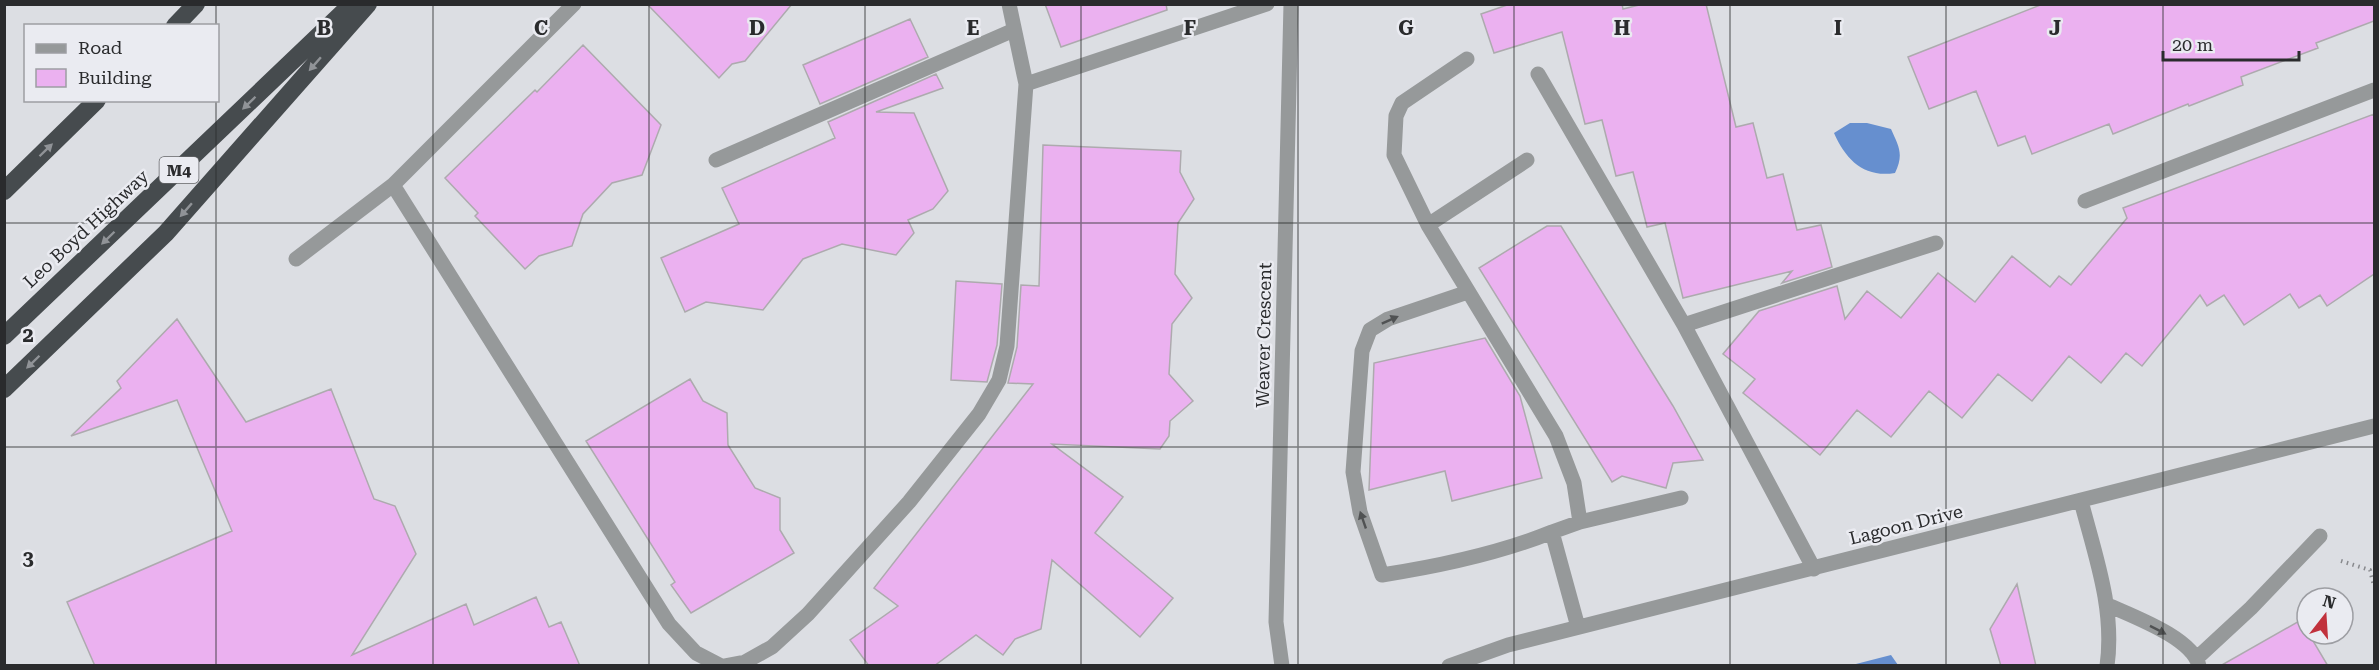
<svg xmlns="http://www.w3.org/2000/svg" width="2379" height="670" font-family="'Roboto Serif',serif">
  <rect width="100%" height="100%" fill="#dcdee3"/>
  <path fill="#668fcf" d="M 1850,123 L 1867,123 L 1891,129 C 1899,147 1904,154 1895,173 C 1864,178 1846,160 1834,133 Z
    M 1891,655 L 1898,665 L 1852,665 Z"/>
  <path fill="#ebb1f0" stroke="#adaaae" stroke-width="1.5" d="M 647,4 L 792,4 L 745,61 L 732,64 L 719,78 Z
    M 1045,4 L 1166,4 L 1167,10 L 1061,47 Z
    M 1510,4 L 1622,4 L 1623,9 L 1643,4 L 1706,4 L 1736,127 L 1753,123 L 1767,178 L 1783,174 L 1797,230 L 1821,225 L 1832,267 L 1782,283 L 1792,271 L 1683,298 L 1665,223 L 1647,227 L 1633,172 L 1616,176 L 1602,120 L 1585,124 L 1562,32 L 1494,53 L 1481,14 Z
    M 2043,4 L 2374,4 L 2374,21 L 2316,43 L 2318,48 L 2241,77 L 2243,85 L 2189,106 L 2188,104 L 2113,134 L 2109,124 L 2032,154 L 2025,136 L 1998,146 L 1976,91 L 1929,109 L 1908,57 Z
    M 910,19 L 928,57 L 820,104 L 803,65 Z
    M 583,45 L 661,125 L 642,175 L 612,183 L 583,214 L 572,246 L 539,256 L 525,269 L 475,216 L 478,213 L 445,178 L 535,90 L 537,92 Z
    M 936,74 L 943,88 L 876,112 L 914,113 L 948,191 L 933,209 L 908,220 L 914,233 L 896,255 L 842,244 L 803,259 L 763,310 L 706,302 L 685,312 L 661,258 L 739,224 L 722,188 L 835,138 L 828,122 Z
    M 2374,114 L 2374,274 L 2327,306 L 2320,295 L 2299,308 L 2290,294 L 2244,325 L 2224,295 L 2207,306 L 2200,295 L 2142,366 L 2126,353 L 2101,383 L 2069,356 L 2032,401 L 1998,374 L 1962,418 L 1929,391 L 1891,437 L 1857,410 L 1820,455 L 1743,393 L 1755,379 L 1723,354 L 1759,311 L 1837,286 L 1845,319 L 1867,291 L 1901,318 L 1938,273 L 1975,302 L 2012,256 L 2050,287 L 2059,276 L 2071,285 L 2127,218 L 2123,208 Z
    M 1043,145 L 1181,151 L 1180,172 L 1194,199 L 1178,223 L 1175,274 L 1192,298 L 1172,324 L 1169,374 L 1193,401 L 1170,421 L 1169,436 L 1160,449 L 1052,444 L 1123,497 L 1095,533 L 1173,598 L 1140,637 L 1052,560 L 1041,629 L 1015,639 L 1003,655 L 976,635 L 934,666 L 869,666 L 850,640 L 898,606 L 874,588 L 1033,384 L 1008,383 L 1017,347 L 1021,285 L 1039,286 Z
    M 1547,226 L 1561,226 L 1673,406 L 1703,460 L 1673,463 L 1666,488 L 1622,476 L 1612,482 L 1479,268 Z
    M 956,281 L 1002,284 L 997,345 L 987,382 L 951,380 Z
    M 177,319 L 246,422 L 331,389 L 374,499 L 395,506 L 416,554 L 352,655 L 466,604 L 474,625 L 536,597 L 549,627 L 561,622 L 580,666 L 95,666 L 67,602 L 232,531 L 177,400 L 71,436 L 121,388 L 117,381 Z
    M 1485,338 L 1520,396 L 1542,478 L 1452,501 L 1445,471 L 1369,490 L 1374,363 Z
    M 690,379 L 703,401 L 727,413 L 728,445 L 755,488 L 780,498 L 780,530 L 794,553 L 691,613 L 671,585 L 675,582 L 586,441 Z
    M 2017,584 L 2036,666 L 2001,666 L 1990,629 Z
    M 2301,620 L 2307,634 L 2309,634 L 2328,666 L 2220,666 Z"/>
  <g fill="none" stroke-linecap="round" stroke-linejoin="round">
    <path stroke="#88898d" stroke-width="4" stroke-dasharray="1.5 4.5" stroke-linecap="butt" d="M 2341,561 L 2370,570 L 2374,586"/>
    <path stroke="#96999a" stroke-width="15" d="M 1009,4 L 1026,84
      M 1467,59 L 1402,103 L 1396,116 L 1394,155 L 1428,225 L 1556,436 L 1574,483 L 1580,522 L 1552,532
      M 1538,74 L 1684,325 L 1814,569
      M 716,160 L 1014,30
      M 393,185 L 669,624 L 696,653 L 721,666
      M 2085,201 L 2374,90
      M 1428,225 L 1527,160
      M 296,259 L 393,185 L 574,4
      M 1468,292 L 1388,319 L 1370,330 L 1362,351 L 1353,472 L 1360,512 L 1382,575 C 1440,566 1498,554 1552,532 L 1578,627
      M 1684,325 L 1936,243
      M 2081,501 C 2095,555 2115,609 2107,666
      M 1580,522 L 1681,498
      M 2108,605 C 2132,616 2193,638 2199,666
      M 2197,658 L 2251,608 L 2320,536
      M 724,666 L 745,662 L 772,647 L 808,614 L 909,502 L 979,414 L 999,380 L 1007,346 L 1026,84 L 1267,4
      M 1282,666 L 1276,622 L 1291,4
      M 1449,666 L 1508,645 L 2374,426"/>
    <path stroke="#464b4e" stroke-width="18" d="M 175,26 L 196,4
      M 4,191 L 97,100
      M 4,336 L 352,4
      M 4,389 L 166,233 L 368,4"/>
  </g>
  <defs><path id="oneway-solid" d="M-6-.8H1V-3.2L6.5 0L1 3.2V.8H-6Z" transform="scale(1.5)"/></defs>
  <g fill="#909397">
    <use href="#oneway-solid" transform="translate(315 64) rotate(131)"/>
    <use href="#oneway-solid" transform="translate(249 103) rotate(136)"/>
    <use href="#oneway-solid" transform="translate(46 150) rotate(-44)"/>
    <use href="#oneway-solid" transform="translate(186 210) rotate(131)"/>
    <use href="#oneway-solid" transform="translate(108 238) rotate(136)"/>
    <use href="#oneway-solid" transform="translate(33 362) rotate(136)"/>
  </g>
  <g fill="#505253">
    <use href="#oneway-solid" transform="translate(1390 320) rotate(-24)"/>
    <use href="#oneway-solid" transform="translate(1363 520) rotate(-109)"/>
    <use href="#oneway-solid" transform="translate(2158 630) rotate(27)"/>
  </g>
  <path fill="none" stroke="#2a2b2d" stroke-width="1.5" stroke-opacity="0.55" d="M 216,4 L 216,26M 433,4 L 433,666M 649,4 L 649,666M 865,4 L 865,666M 1081,4 L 1081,666M 1298,4 L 1298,666M 1514,4 L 1514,666M 1730,4 L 1730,666M 1946,4 L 1946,666M 2163,4 L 2163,666M 216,100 L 216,666M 4,223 L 2374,223M 4,447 L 2374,447"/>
  <g text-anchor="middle" stroke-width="5" stroke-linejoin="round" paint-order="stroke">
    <rect fill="#eaebf1" stroke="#646568" stroke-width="1.5" x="159.5" y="157" width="39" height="26" rx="4.5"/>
    <g font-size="16" font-weight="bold" fill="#2a2b2d">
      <text x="179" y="176">M4</text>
    </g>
    <g font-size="18" fill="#2a2b2d" stroke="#eaebf1">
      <text transform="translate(86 229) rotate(-43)" y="6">Leo Boyd Highway</text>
      <text transform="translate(1264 335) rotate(-89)" y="6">Weaver Crescent</text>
      <text transform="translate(1906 525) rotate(-14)" y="6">Lagoon Drive</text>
    </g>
  </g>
  <g font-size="20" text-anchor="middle" font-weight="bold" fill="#2a2b2d" stroke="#eaebf1" stroke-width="5" stroke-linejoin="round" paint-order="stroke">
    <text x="324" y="35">B</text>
    <text x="541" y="35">C</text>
    <text x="757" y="35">D</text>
    <text x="973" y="35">E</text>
    <text x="1190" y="35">F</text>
    <text x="1406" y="35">G</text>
    <text x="1622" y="35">H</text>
    <text x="1838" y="35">I</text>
    <text x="2055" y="35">J</text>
    <text x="28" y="342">2</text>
    <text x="28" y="565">3</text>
  </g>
  <rect width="2379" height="670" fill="none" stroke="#2a2b2d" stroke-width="12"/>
  <rect x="24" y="24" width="195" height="78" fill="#eaebf1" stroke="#9d9ea3" stroke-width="1.5"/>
  <rect x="36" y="44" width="30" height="9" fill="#96999a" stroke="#9d9ea3" stroke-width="1.5"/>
  <text x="78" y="54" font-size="18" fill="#2a2b2d">Road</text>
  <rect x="36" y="69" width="30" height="18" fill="#ebb1f0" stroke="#9d9ea3" stroke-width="1.5"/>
  <text x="78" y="84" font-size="18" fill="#2a2b2d">Building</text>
  <g transform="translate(2325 616) rotate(17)"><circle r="28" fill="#eaebf1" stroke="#9d9ea3" stroke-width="1.5"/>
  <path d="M0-4.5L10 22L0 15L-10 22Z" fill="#c1313c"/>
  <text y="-9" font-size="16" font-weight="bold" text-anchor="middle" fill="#2a2b2d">N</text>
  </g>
  <path d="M2163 51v9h136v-9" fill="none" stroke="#2a2b2d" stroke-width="3"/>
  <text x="2172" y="51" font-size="18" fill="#2a2b2d" stroke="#eaebf1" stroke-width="4.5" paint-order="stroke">20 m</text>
</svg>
